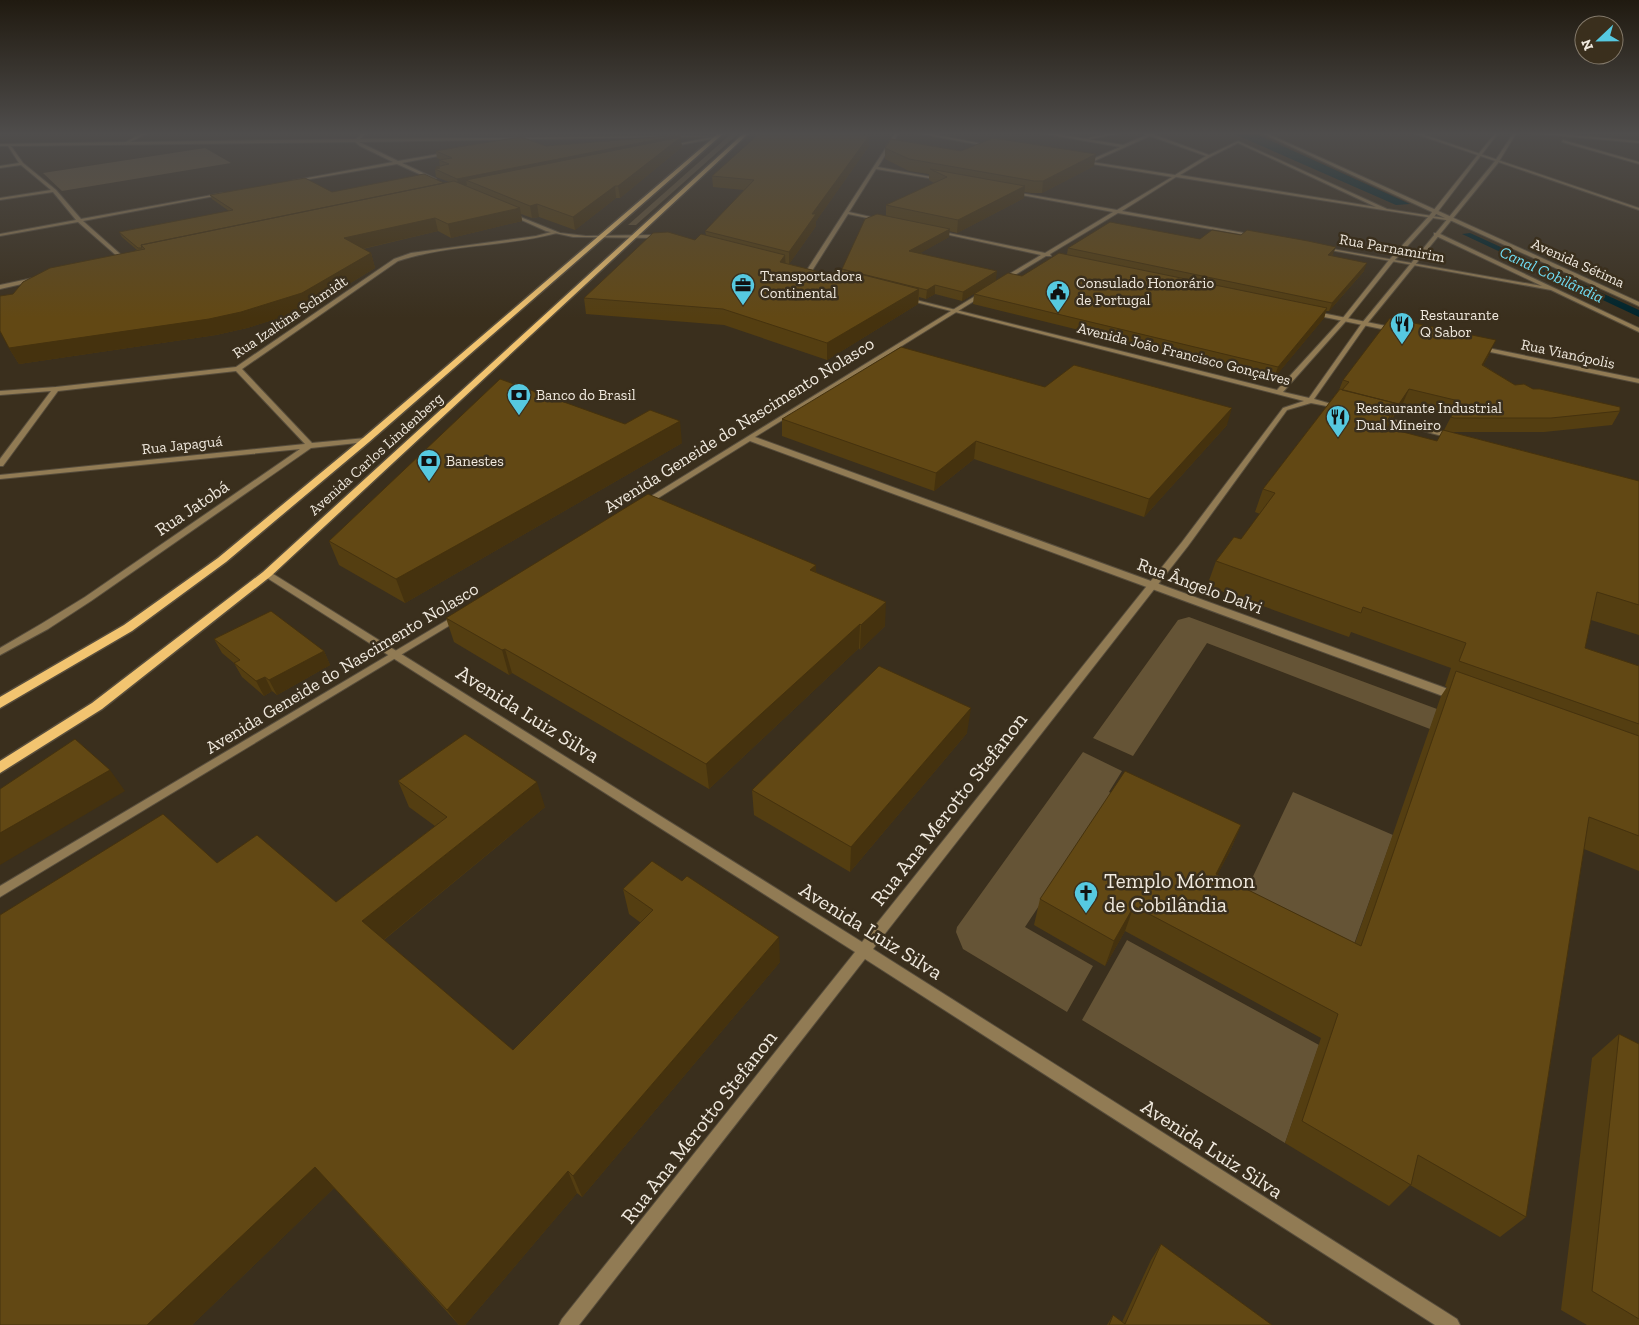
<svg xmlns="http://www.w3.org/2000/svg" width="1639" height="1325" font-family="'Zilla Slab',serif">
  <rect width="100%" height="100%" fill="#3a2f1d"/>
  <path fill="#655436" d="M 733,132 L 739,133 L 636,225 L 628,225 Z
    M 205,148 L 231,163 L 62,191 L 43,173 Z
    M 1189,617 L 1437,709 L 1430,729 L 1207,643 L 1133,756 L 1093,738 L 1178,620 Z
    M 1083,752 L 1122,771 L 1109,792 L 1113,794 L 1025,927 L 1093,966 L 1067,1012 L 963,949 L 956,932 L 957,927 Z
    M 1293,792 L 1393,835 L 1348,961 L 1239,906 Z
    M 1127,940 L 1319,1045 L 1285,1143 L 1082,1020 Z"/>
  <path fill="#00252c" d="M 1232,133 L 1254,133 L 1410,204 L 1396,205 Z
    M 1470,233 L 1639,310 L 1639,317 L 1462,234 Z"/>
  <g fill="none" stroke-linecap="round" stroke-linejoin="round">
    <g stroke="#574d3c" stroke-width="2">
      <path id="minor" d="M 145,132 L 150,132 L 130,142 L 356,139 L 364,132 L 368,132 L 360,139 L 721,136 L 359,142 L 398,161 L 450,152 L 449,154 L 402,163 L 436,179 L 435,181 L 397,164 L 293,182 L 291,181 L 393,162 L 360,146 L 355,142 L 11,146 L 23,163 L 56,190 L 81,219 L 223,193 L 225,194 L 83,221 L 127,260 L 125,263 L 78,222 L 0,236 L 0,234 L 76,220 L 53,192 L 0,200 L 0,198 L 51,190 L 21,165 L 0,168 L 0,166 L 19,163 L 8,146 L 0,146 L 0,144 L 126,142 Z
        M 896,132 L 899,132 L 878,167 L 942,179 L 940,180 L 876,169 L 849,212 L 884,220 L 882,221 L 848,214 L 810,274 L 806,274 L 805,273 Z
        M 911,132 L 921,132 L 993,146 L 991,147 Z
        M 1034,132 L 1045,132 L 1123,145 L 1146,135 L 1141,132 L 1147,132 L 1209,155 L 1238,141 L 1387,209 L 1445,218 L 1259,132 L 1264,132 L 1639,302 L 1639,306 L 1452,221 L 1176,177 L 1122,211 L 1255,235 L 1257,237 L 1118,213 L 1050,254 L 1051,256 L 1046,256 L 1005,281 L 1001,281 L 1001,279 L 1041,255 L 936,232 L 934,230 L 1045,253 L 1113,212 L 1011,193 L 1009,191 L 1117,210 L 1172,177 L 1080,162 L 1081,160 L 1088,161 L 1120,147 ZM 1150,136 L 1206,156 L 1175,175 L 1092,162 ZM 1238,143 L 1376,207 L 1180,175 L 1210,157 Z
        M 1117,132 L 1127,132 L 1090,139 L 1088,138 Z
        M 1410,132 L 1416,132 L 1639,208 L 1639,210 Z
        M 1518,132 L 1538,132 L 1639,141 L 1639,143 Z
        M 1563,140 L 1639,162 L 1639,164 L 1562,142 Z
        M 555,231 L 557,233 C 505,247 449,244 398,261 L 242,369 L 312,443 L 366,438 L 370,440 L 366,442 L 311,448 L 91,601 L 48,629 L 0,655 L 0,648 L 41,624 L 85,597 L 300,449 L 0,479 L 0,475 L 305,444 L 236,371 L 58,391 L 3,466 L 0,466 L 0,459 L 51,391 L 0,395 L 0,391 L 56,387 L 236,367 L 394,259 L 411,253 L 536,236 Z
        M 1434,233 L 1438,233 L 1639,328 L 1639,332 L 1551,290 L 1319,248 L 1321,247 L 1542,286 L 1434,235 Z
        M 985,290 L 988,292 L 987,293 L 755,437 L 1459,693 L 1460,696 L 1459,699 L 1451,699 L 750,441 L 647,505 L 644,505 L 640,503 Z
        M 1312,311 L 1396,328 L 1399,330 L 1396,332 L 1310,314 L 1309,313 Z
        M 1478,346 L 1639,379 L 1639,383 L 1476,349 L 1475,348 Z
        M 459,613 L 464,616 L 462,618 L 0,897 L 0,886 Z"/>
    </g>
    <g stroke="#574d3c" stroke-width="2">
      <path id="tertiary" d="M 1496,132 L 1499,132 L 1433,218 L 1393,262 L 1346,321 L 1283,392 L 1309,398 L 1362,323 L 1495,161 L 1514,132 L 1517,132 L 1498,163 L 1366,325 L 1314,399 L 1342,407 L 1342,409 L 1311,403 L 1287,410 L 1188,546 L 873,949 L 1457,1319 L 1460,1325 L 1435,1325 L 865,959 L 579,1325 L 559,1325 L 562,1319 L 855,952 L 264,576 L 263,574 L 264,572 L 270,572 L 862,942 L 1182,542 L 1283,408 L 1304,401 L 904,299 L 904,297 L 1277,390 L 1342,319 L 1389,260 L 1429,216 Z
        M 717,136 L 718,138 L 669,147 L 667,146 Z
        M 508,212 L 560,233 L 586,236 L 651,235 L 666,237 L 664,238 L 573,237 L 546,231 L 508,214 Z
        M 33,278 L 36,280 L 35,281 L 0,289 L 0,285 Z
        M 1378,416 L 1457,435 L 1458,437 L 1454,439 L 1376,419 L 1376,417 Z"/>
    </g>
    <g stroke="#574d3c" stroke-width="3">
      <path id="primary" d="M 720,132 L 725,132 L 369,442 L 226,562 L 132,631 L 0,708 L 0,697 L 124,625 L 218,558 L 363,438 Z
        M 745,132 L 750,132 L 271,576 L 102,709 L 0,773 L 0,761 L 92,703 L 263,572 Z"/>
    </g>
    <use href="#minor" fill="#917b54" fill-rule="evenodd"/>
    <use href="#tertiary" fill="#917b54" fill-rule="evenodd"/>
    <use href="#primary" fill="#f2c470" fill-rule="evenodd"/>
  </g>
  <path fill="#543e11" fill-rule="evenodd" d="M 680,135 L 682,147 L 620,198 L 616,198 L 575,230 L 539,217 L 532,218 L 521,214 L 522,221 L 451,238 L 438,231 L 363,249 L 371,253 L 375,268 L 308,309 L 247,328 L 216,335 L 19,364 L 9,348 L 13,294 L 137,250 L 122,237 L 119,232 L 229,211 L 212,199 L 210,195 L 332,192 L 444,183 L 449,182 L 436,177 L 435,169 L 437,169 L 436,167 L 440,166 L 439,160 L 441,160 L 437,158 L 436,151 L 546,146 Z
    M 869,146 L 816,221 L 816,226 L 789,264 L 836,276 L 886,216 L 886,205 L 934,183 L 929,180 L 929,174 L 909,171 L 885,159 L 885,148 L 961,151 L 1094,166 L 1042,193 L 1032,193 L 1024,192 L 1024,198 L 957,233 L 949,231 L 949,237 L 920,253 L 996,280 L 962,301 L 935,294 L 926,299 L 919,297 L 918,304 L 827,360 L 724,325 L 586,314 L 584,298 L 695,240 L 706,235 L 705,231 L 744,190 L 713,187 L 712,176 Z
    M 1200,239 L 1333,254 L 1332,256 L 1364,271 L 1329,311 L 1326,311 L 1324,318 L 1274,378 L 973,304 L 974,294 L 1022,276 L 1067,254 L 1068,248 Z
    M 1490,353 L 1483,365 L 1515,385 L 1620,411 L 1612,425 L 1544,432 L 1451,432 L 1639,481 L 1639,635 L 1591,620 L 1585,648 L 1639,666 L 1639,871 L 1584,849 L 1526,1217 L 1500,1237 L 1410,1185 L 1389,1206 L 1285,1143 L 1321,1038 L 1125,931 L 1105,966 L 1034,925 L 1040,899 L 1241,825 L 1230,851 L 1217,875 L 1355,943 L 1441,696 L 1447,687 L 1445,686 L 1451,668 L 1351,632 L 1349,637 L 1207,586 L 1216,561 L 1241,539 L 1260,514 L 1255,512 L 1263,489 L 1339,390 L 1343,380 ZM 1403,403 L 1452,415 L 1444,430 L 1437,441 L 1387,428 L 1392,418 L 1393,418 Z
    M 1045,387 L 1227,425 L 1144,517 L 974,459 L 934,491 L 782,436 L 782,419 Z
    M 625,424 L 682,443 L 405,603 L 339,565 L 329,541 Z
    M 816,565 L 816,572 L 885,626 L 860,650 L 859,648 L 709,789 L 512,673 L 509,675 L 454,642 L 446,618 Z
    M 214,639 L 324,651 L 330,665 L 277,695 L 272,691 L 264,696 L 242,677 L 234,663 L 222,653 Z
    M 967,733 L 850,872 L 754,815 L 752,790 Z
    M 398,781 L 545,807 L 384,940 L 513,1050 L 641,923 L 629,914 L 623,889 L 780,962 L 582,1197 L 577,1193 L 465,1325 L 459,1325 L 334,1188 L 192,1325 L 217,863 L 336,902 L 435,826 L 409,807 Z
    M 1619,1034 L 1639,1044 L 1639,1325 L 1587,1325 L 1561,1310 L 1592,1058 Z
    M 1161,1244 L 1272,1325 L 1107,1325 L 1113,1315 L 1122,1322 L 1151,1260 Z"/>
  <path fill="#45320e" d="M 680,135 L 682,147 L 620,198 L 618,186 L 466,180 L 467,185 L 459,187 L 457,179 Z
    M 869,136 L 869,146 L 816,221 L 816,226 L 789,264 L 789,252 L 812,214 Z
    M 1096,154 L 1094,166 L 1042,193 L 1043,181 Z
    M 615,186 L 616,198 L 575,230 L 573,217 Z
    M 1025,186 L 1024,198 L 957,233 L 958,220 Z
    M 537,204 L 539,217 L 532,218 L 530,206 Z
    M 520,208 L 522,221 L 451,238 L 448,224 Z
    M 435,218 L 438,231 L 348,252 L 344,238 Z
    M 950,229 L 949,237 L 908,260 L 909,251 Z
    M 1336,247 L 1333,254 L 1325,263 L 1328,255 Z
    M 371,253 L 375,268 L 308,309 L 247,328 L 216,335 L 19,364 L 9,348 Z
    M 785,255 L 786,270 L 780,262 Z
    M 1367,263 L 1364,271 L 1329,311 L 1332,303 Z
    M 997,271 L 996,280 L 962,301 L 963,292 Z
    M 935,285 L 935,294 L 926,299 L 927,290 Z
    M 919,289 L 918,304 L 827,360 L 827,343 Z
    M 1327,308 L 1324,318 L 1274,378 L 1278,367 Z
    M 1496,340 L 1490,353 L 1476,378 L 1482,365 Z
    M 1409,389 L 1403,403 L 1393,418 L 1399,404 Z
    M 1398,404 L 1389,425 L 1385,432 L 1394,410 Z
    M 1232,408 L 1227,425 L 1144,517 L 1149,499 Z
    M 680,421 L 682,443 L 405,603 L 396,579 Z
    M 976,441 L 974,459 L 934,491 L 936,473 Z
    M 816,565 L 816,589 L 810,570 Z
    M 886,602 L 885,626 L 860,650 L 861,625 Z
    M 860,624 L 859,648 L 709,789 L 706,764 Z
    M 505,649 L 512,673 L 509,675 L 502,650 Z
    M 324,651 L 330,665 L 277,695 L 269,680 Z
    M 265,677 L 272,691 L 264,696 L 256,681 Z
    M 971,708 L 967,733 L 850,872 L 851,847 Z
    M 110,770 L 125,791 L 0,865 L 0,833 Z
    M 537,782 L 545,807 L 376,946 L 362,921 Z
    M 1241,825 L 1230,851 L 1204,900 L 1216,874 Z
    M 1134,906 L 1125,931 L 1105,966 L 1114,941 Z
    M 779,937 L 780,962 L 582,1197 L 573,1176 Z
    M 315,1167 L 334,1188 L 192,1325 L 147,1325 Z
    M 568,1171 L 577,1193 L 465,1325 L 459,1325 L 447,1310 Z"/>
  <path fill="#624814" stroke="#45320e" d="M 761,132 L 849,132 L 869,136 L 812,214 L 816,214 L 789,252 L 705,231 L 754,180 L 712,176 Z
    M 680,135 L 457,179 L 435,169 L 440,168 L 436,167 L 449,164 L 439,160 L 452,158 L 436,151 L 458,147 L 521,137 L 546,146 Z
    M 681,137 L 618,186 L 615,186 L 573,217 L 537,204 L 530,206 L 466,180 Z
    M 993,138 L 1096,154 L 1043,181 L 1034,181 L 909,159 L 885,148 L 891,139 L 961,151 Z
    M 930,169 L 1025,186 L 958,220 L 886,205 L 947,177 Z
    M 424,174 L 444,183 L 141,245 L 142,248 L 138,248 L 119,232 L 233,210 L 210,195 L 305,178 L 332,192 Z
    M 454,181 L 520,208 L 448,224 L 435,218 L 344,238 L 371,253 L 302,293 L 241,312 L 209,319 L 9,348 L 0,331 L 0,296 L 13,294 L 23,282 L 50,268 L 145,249 L 141,245 Z
    M 877,214 L 950,229 L 909,251 L 997,271 L 963,292 L 935,285 L 927,290 L 842,269 L 865,219 Z
    M 1110,222 L 1200,239 L 1212,230 L 1241,235 L 1247,230 L 1308,241 L 1336,247 L 1328,255 L 1367,263 L 1332,303 L 1068,248 Z
    M 668,232 L 695,240 L 701,234 L 785,255 L 780,262 L 836,276 L 840,269 L 919,289 L 827,343 L 723,309 L 584,298 L 653,233 Z
    M 1059,253 L 1327,308 L 1278,367 L 974,294 L 1008,273 L 1022,276 Z
    M 1390,318 L 1496,340 L 1482,365 L 1515,385 L 1524,384 L 1533,389 L 1540,389 L 1620,407 L 1620,411 L 1551,418 L 1454,418 L 1451,417 L 1459,401 L 1409,389 L 1399,404 L 1342,390 L 1349,382 L 1343,380 Z
    M 901,347 L 1045,387 L 1074,365 L 1232,408 L 1149,499 L 976,441 L 936,473 L 782,419 Z
    M 500,379 L 625,424 L 650,410 L 680,421 L 396,579 L 329,541 Z
    M 1340,389 L 1398,404 L 1394,410 L 1383,410 L 1383,414 L 1390,416 L 1384,427 L 1437,441 L 1443,430 L 1639,481 L 1639,605 L 1597,592 L 1585,648 L 1639,666 L 1639,724 L 1459,661 L 1466,643 L 1363,607 L 1361,613 L 1216,561 L 1234,537 L 1241,539 L 1275,493 L 1263,489 Z
    M 648,494 L 816,565 L 810,570 L 886,602 L 861,625 L 860,624 L 706,764 L 505,649 L 502,650 L 446,618 Z
    M 271,611 L 324,651 L 269,680 L 265,677 L 256,681 L 234,663 L 240,660 L 214,639 Z
    M 879,666 L 971,708 L 851,847 L 752,790 Z
    M 1456,671 L 1639,736 L 1639,836 L 1589,817 L 1526,1217 L 1418,1155 L 1411,1185 L 1302,1121 L 1338,1014 L 1134,906 L 1114,941 L 1040,899 L 1125,771 L 1241,825 L 1216,874 L 1361,946 Z
    M 465,734 L 537,782 L 362,921 L 513,1050 L 653,910 L 623,889 L 652,861 L 682,881 L 687,876 L 779,937 L 573,1176 L 568,1171 L 447,1310 L 315,1167 L 147,1325 L 0,1325 L 0,915 L 163,814 L 217,863 L 257,835 L 336,902 L 447,817 L 398,781 Z
    M 75,739 L 110,770 L 0,833 L 0,789 Z
    M 1619,1034 L 1639,1044 L 1639,1319 L 1592,1291 Z
    M 1161,1244 L 1272,1325 L 1109,1325 L 1113,1315 L 1125,1324 Z"/>
  <linearGradient id="sky" x2="0" y2="1"><stop stop-color="#201a10"/><stop offset="0.42" stop-color="#4f4d4c"/><stop offset="1" stop-color="#4f4d4c" stop-opacity="0"/></linearGradient>
  <rect width="1639" height="318" fill="url(#sky)"/>
  <defs>
    <g id="office-pin" transform="scale(1.25)"><path d="M0 17L-7.5 6A9.5 9.5 0 1 1 7.5 6Z" fill="#56c9e0" stroke="#3a2f1d"/><path d="M-6-3h4V-5.5h4V-3h4V5H-6ZM-1-4.5V-3h2v-1.5ZM-6 0V1H6V0Z" fill="#111"/></g>
    <g id="civic-pin" transform="scale(1.25)"><path d="M0 17L-7.5 6A9.5 9.5 0 1 1 7.5 6Z" fill="#56c9e0" stroke="#3a2f1d"/><path d="M-.6-6.5H3V-4.5H.6V-3L4-1V1h2V6H-6V1h2V-1L-.6-3ZM-1.2 2.5V6h2.4V2.5Z" fill="#111"/></g>
    <g id="restaurant-pin" transform="scale(1.25)"><path d="M0 17L-7.5 6A9.5 9.5 0 1 1 7.5 6Z" fill="#56c9e0" stroke="#3a2f1d"/><path d="M-5-6h1v4h1v-4h1v4h1v-4h1v5L-1.5 .5V6h-2V.5L-5-1ZM5-6V6H3V1.5H1.5Q1.5-4 5-6Z" fill="#111"/></g>
    <g id="bank-pin" transform="scale(1.25)"><path d="M0 17L-7.5 6A9.5 9.5 0 1 1 7.5 6Z" fill="#56c9e0" stroke="#3a2f1d"/><path d="M-6-4H6V4H-6ZM0-2.3a2.3 2.3 0 1 0 0 4.6a2.3 2.3 0 1 0 0-4.6Z" fill="#111"/></g>
    <g id="church-pin" transform="scale(1.25)"><path d="M0 17L-7.5 6A9.5 9.5 0 1 1 7.5 6Z" fill="#56c9e0" stroke="#3a2f1d"/><path d="M-1.2-6h2.4v3.5h3.3v2.4h-3.3V6h-2.4V-.1h-3.3v-2.4h3.3Z" fill="#111"/></g>
  </defs>
  <g fill-rule="evenodd">
    <use href="#office-pin" x="743" y="285"/>
    <use href="#civic-pin" x="1058" y="292"/>
    <use href="#restaurant-pin" x="1402" y="324"/>
    <use href="#bank-pin" x="519" y="395"/>
    <use href="#restaurant-pin" x="1338" y="417"/>
    <use href="#bank-pin" x="429" y="461"/>
    <use href="#church-pin" x="1086" y="893"/>
  </g>
  <g text-anchor="middle" stroke-width="5" stroke-linejoin="round" paint-order="stroke">
    <g font-size="15" fill="#f0e9de" stroke="#3a2f1d">
      <text transform="translate(1392 248) rotate(10)" y="5">Rua Parnamirim</text>
      <text transform="translate(1578 263) rotate(24)" y="5">Avenida Sétima</text>
      <text transform="translate(290 317) rotate(-34)" y="5">Rua Izaltina Schmidt</text>
      <text transform="translate(1184 354) rotate(14)" y="5">Avenida João Francisco Gonçalves</text>
      <text transform="translate(1568 354) rotate(12)" y="5">Rua Vianópolis</text>
      <text transform="translate(182 445) rotate(-6)" y="5">Rua Japaguá</text>
      <text transform="translate(376 454) rotate(-42)" y="5">Avenida Carlos Lindenberg</text>
    </g>
    <g font-size="15" fill="#f0e9de" stroke="#3a2f1d" text-anchor="start">
      <text x="760" y="281">Transportadora<tspan x="760" dy="17">Continental</tspan></text>
      <text x="1076" y="288">Consulado Honorário<tspan x="1076" dy="17">de Portugal</tspan></text>
      <text x="1420" y="320">Restaurante<tspan x="1420" dy="17">Q Sabor</tspan></text>
      <text x="536" y="400">Banco do Brasil</text>
      <text x="1356" y="413">Restaurante Industrial<tspan x="1356" dy="17">Dual Mineiro</tspan></text>
      <text x="446" y="466">Banestes</text>
    </g>
    <g font-size="16" font-style="italic" fill="#70ddf4" stroke="#3a2f1d">
      <text transform="translate(1552 274) rotate(25)" y="6">Canal Cobilândia</text>
    </g>
    <g font-size="18" fill="#f0e9de" stroke="#3a2f1d">
      <text transform="translate(739 425) rotate(-32)" y="6">Avenida Geneide do Nascimento Nolasco</text>
      <text transform="translate(192 508) rotate(-34)" y="6">Rua Jatobá</text>
      <text transform="translate(1200 586) rotate(20)" y="6">Rua Ângelo Dalvi</text>
      <text transform="translate(342 668) rotate(-31)" y="6">Avenida Geneide do Nascimento Nolasco</text>
    </g>
    <g font-size="21" fill="#f0e9de" stroke="#3a2f1d">
      <text transform="translate(528 714) rotate(32)" y="7">Avenida Luiz Silva</text>
      <text transform="translate(949 809) rotate(-52)" y="7">Rua Ana Merotto Stefanon</text>
      <text transform="translate(871 931) rotate(32)" y="7">Avenida Luiz Silva</text>
      <text transform="translate(699 1127) rotate(-52)" y="7">Rua Ana Merotto Stefanon</text>
      <text transform="translate(1212 1149) rotate(33)" y="7">Avenida Luiz Silva</text>
    </g>
    <g font-size="21" fill="#f0e9de" stroke="#3a2f1d" text-anchor="start">
      <text x="1104" y="888">Templo Mórmon<tspan x="1104" dy="24">de Cobilândia</tspan></text>
    </g>
  </g>
  <g transform="translate(1599 40) rotate(248)"><circle r="24" fill="#3a2f1d" stroke="#83796a"/>
  <path d="M0-4L9 19L0 12L-9 19Z" fill="#56c9e0"/>
  <text y="-8" font-size="14" font-weight="bold" text-anchor="middle" fill="#f0e9de">N</text>
  </g>
</svg>
